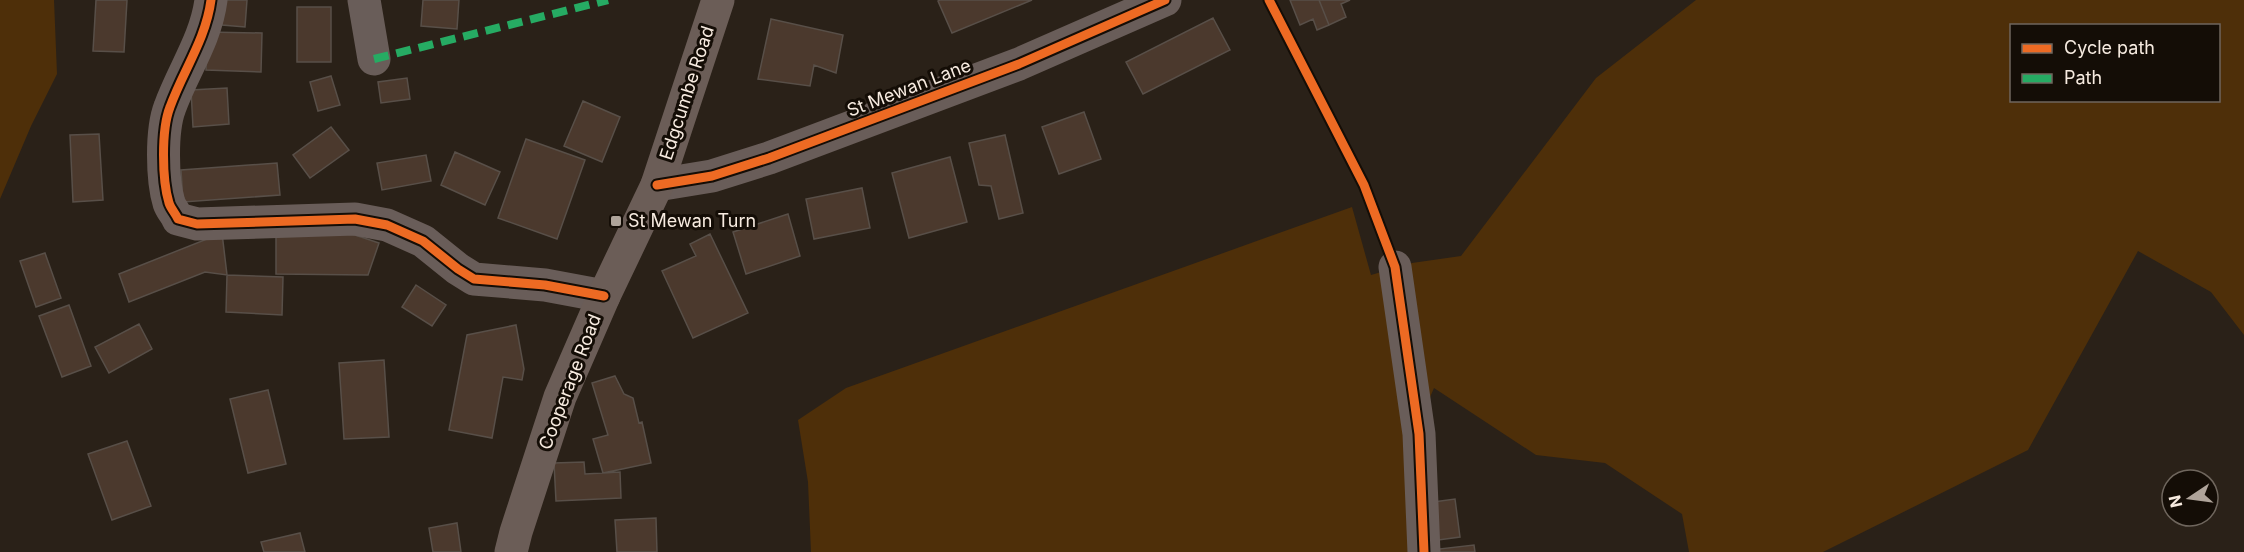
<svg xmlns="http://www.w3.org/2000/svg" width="2244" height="552" font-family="Inter,sans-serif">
  <rect width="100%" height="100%" fill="#2a2118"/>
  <path fill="#4e2f09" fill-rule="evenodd" d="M 0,0 L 54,0 L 57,74 L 31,126 L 0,199 Z
    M 1696,0 L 2244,0 L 2244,335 L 2211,292 L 2138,251 L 2028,450 L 1823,552 L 1689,552 L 1682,514 L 1605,463 L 1536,455 L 1434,388 L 1406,452 L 1409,552 L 811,552 L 808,482 L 798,420 L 846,388 L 1352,207 L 1371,275 L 1412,263 L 1461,256 L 1596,78 ZM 2012,26 L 2218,26 L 2218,100 L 2012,100 Z"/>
  <path fill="#4b392d" stroke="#584f48" stroke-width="1.5" d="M 96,0 L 127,0 L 124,52 L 93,51 Z
    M 224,0 L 247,0 L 245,27 L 222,25 Z
    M 423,0 L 459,0 L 457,29 L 421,26 Z
    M 940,0 L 1032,0 L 952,33 L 938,1 Z
    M 1290,0 L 1319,0 L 1329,25 L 1317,30 L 1313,19 L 1300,25 Z
    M 1319,0 L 1350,0 L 1341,4 L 1346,17 L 1329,25 Z
    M 297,7 L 331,7 L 331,62 L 297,62 Z
    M 1213,18 L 1230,50 L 1143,94 L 1126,62 Z
    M 771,19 L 843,35 L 836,73 L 814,65 L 810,86 L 758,79 Z
    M 207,32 L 262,33 L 261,72 L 206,70 Z
    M 331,76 L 340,105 L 318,111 L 310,82 Z
    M 407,78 L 410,99 L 381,103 L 378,82 Z
    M 227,88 L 229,124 L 193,127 L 191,90 Z
    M 583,101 L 620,117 L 602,162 L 564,146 Z
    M 1084,112 L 1101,159 L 1059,174 L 1042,127 Z
    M 331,127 L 349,150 L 310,178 L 293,155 Z
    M 99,134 L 103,200 L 73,202 L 70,135 Z
    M 1005,135 L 1023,213 L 999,219 L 991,186 L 979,185 L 969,143 Z
    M 526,139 L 585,160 L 557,239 L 498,218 Z
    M 455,152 L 500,172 L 485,205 L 441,185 Z
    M 426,155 L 431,181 L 382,190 L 377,163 Z
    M 950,157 L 967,222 L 909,238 L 892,173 Z
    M 277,163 L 280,195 L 183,202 L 181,170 Z
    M 862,188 L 870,228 L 814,239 L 806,199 Z
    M 788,214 L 800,256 L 746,274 L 733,232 Z
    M 276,230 L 343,231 L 379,243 L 368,275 L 276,274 Z
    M 222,233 L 227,275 L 205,272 L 129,302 L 119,274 Z
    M 710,234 L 748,313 L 693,338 L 662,271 L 696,256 L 690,244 Z
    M 45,253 L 61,298 L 36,307 L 20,261 Z
    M 227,275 L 283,277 L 282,315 L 226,312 Z
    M 416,285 L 446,305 L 432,326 L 402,307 Z
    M 69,305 L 91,366 L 62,377 L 39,316 Z
    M 139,324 L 152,349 L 109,373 L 95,347 Z
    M 516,325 L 524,369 L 522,380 L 503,377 L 492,438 L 449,430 L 467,335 Z
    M 384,360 L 389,437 L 344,439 L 339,363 Z
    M 615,376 L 624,394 L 633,398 L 639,423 L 642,422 L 651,463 L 603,473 L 593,439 L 608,435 L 592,383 Z
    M 268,390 L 286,464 L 248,473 L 230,399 Z
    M 127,441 L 151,506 L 112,520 L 88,454 Z
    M 584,462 L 585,474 L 620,472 L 621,498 L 556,501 L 554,463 Z
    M 1455,499 L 1460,537 L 1431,541 L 1426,503 Z
    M 656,518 L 657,552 L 617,552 L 615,520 Z
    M 457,523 L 461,552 L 433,552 L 429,528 Z
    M 300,533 L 305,552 L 264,552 L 261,542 Z
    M 1474,545 L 1475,552 L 1431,552 L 1430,550 Z"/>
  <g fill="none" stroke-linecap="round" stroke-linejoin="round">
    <path stroke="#625854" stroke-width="4" stroke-dasharray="3 4.5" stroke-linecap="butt" d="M 1269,0 L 1364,185 L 1384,238"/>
    <path stroke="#695d59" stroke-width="33" d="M 211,0 C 206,39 183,71 170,107 C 161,130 162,180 169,203 C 171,209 176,214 178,219 L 197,224 L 355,219 L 387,225 L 423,241 L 458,269 L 474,279 L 545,285 L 604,296
      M 364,0 L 374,59
      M 657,185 L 712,176 L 769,158 L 1019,64 L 1165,0
      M 1395,267 L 1419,434 L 1424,552"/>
    <path stroke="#6b5d57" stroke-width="33" d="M 511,552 L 516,532 L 560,397 L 604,296 L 657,185 L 718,0"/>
    <path stroke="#26ab63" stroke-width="8" stroke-dasharray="15 8" stroke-linecap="butt" d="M 374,59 L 608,0"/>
    <g stroke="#140d06" stroke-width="13">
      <path id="cycleway" d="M 211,0 C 206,39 183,71 170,107 C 161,130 162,180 169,203 C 171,209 176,214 178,219 L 197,224 L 355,219 L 387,225 L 423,241 L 458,269 L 474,279 L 545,285 L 604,296
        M 1269,0 L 1364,185 L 1395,267 L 1419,434 L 1424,552
        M 657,185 L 712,176 L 769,158 L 1019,64 L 1165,0"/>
    </g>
    <use href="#cycleway" stroke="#ed6a23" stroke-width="9"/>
  </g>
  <rect fill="#afa49a" stroke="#140d06" stroke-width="2" x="610" y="215" width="12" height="12" rx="3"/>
  <g text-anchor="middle" stroke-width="6" stroke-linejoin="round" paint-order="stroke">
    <g font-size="18" fill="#f7ebe0" stroke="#140d06">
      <text transform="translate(909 88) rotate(-21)" y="6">St Mewan Lane</text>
      <text transform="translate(687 93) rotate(-72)" y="6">Edgcumbe Road</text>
      <text transform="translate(570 382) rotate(-69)" y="6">Cooperage Road</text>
    </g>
    <g font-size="18" fill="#f7ebe0" stroke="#140d06" text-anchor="start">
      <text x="628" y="227">St Mewan Turn</text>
    </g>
  </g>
  <rect x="2010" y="24" width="210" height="78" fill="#140d06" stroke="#6f665d" stroke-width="1.5"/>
  <rect x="2022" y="44" width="30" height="9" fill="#ed6a23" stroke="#6f665d" stroke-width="1.5"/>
  <text x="2064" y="54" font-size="18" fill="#f7ebe0">Cycle path</text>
  <rect x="2022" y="74" width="30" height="9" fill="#26ab63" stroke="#6f665d" stroke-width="1.5"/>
  <text x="2064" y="84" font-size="18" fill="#f7ebe0">Path</text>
  <g transform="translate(2190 498) rotate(257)"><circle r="28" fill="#140d06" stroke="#6f665d" stroke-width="1.5"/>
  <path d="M0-4.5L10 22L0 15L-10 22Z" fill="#afa49a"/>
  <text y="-9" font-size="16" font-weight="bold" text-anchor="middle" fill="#f7ebe0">N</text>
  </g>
</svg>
